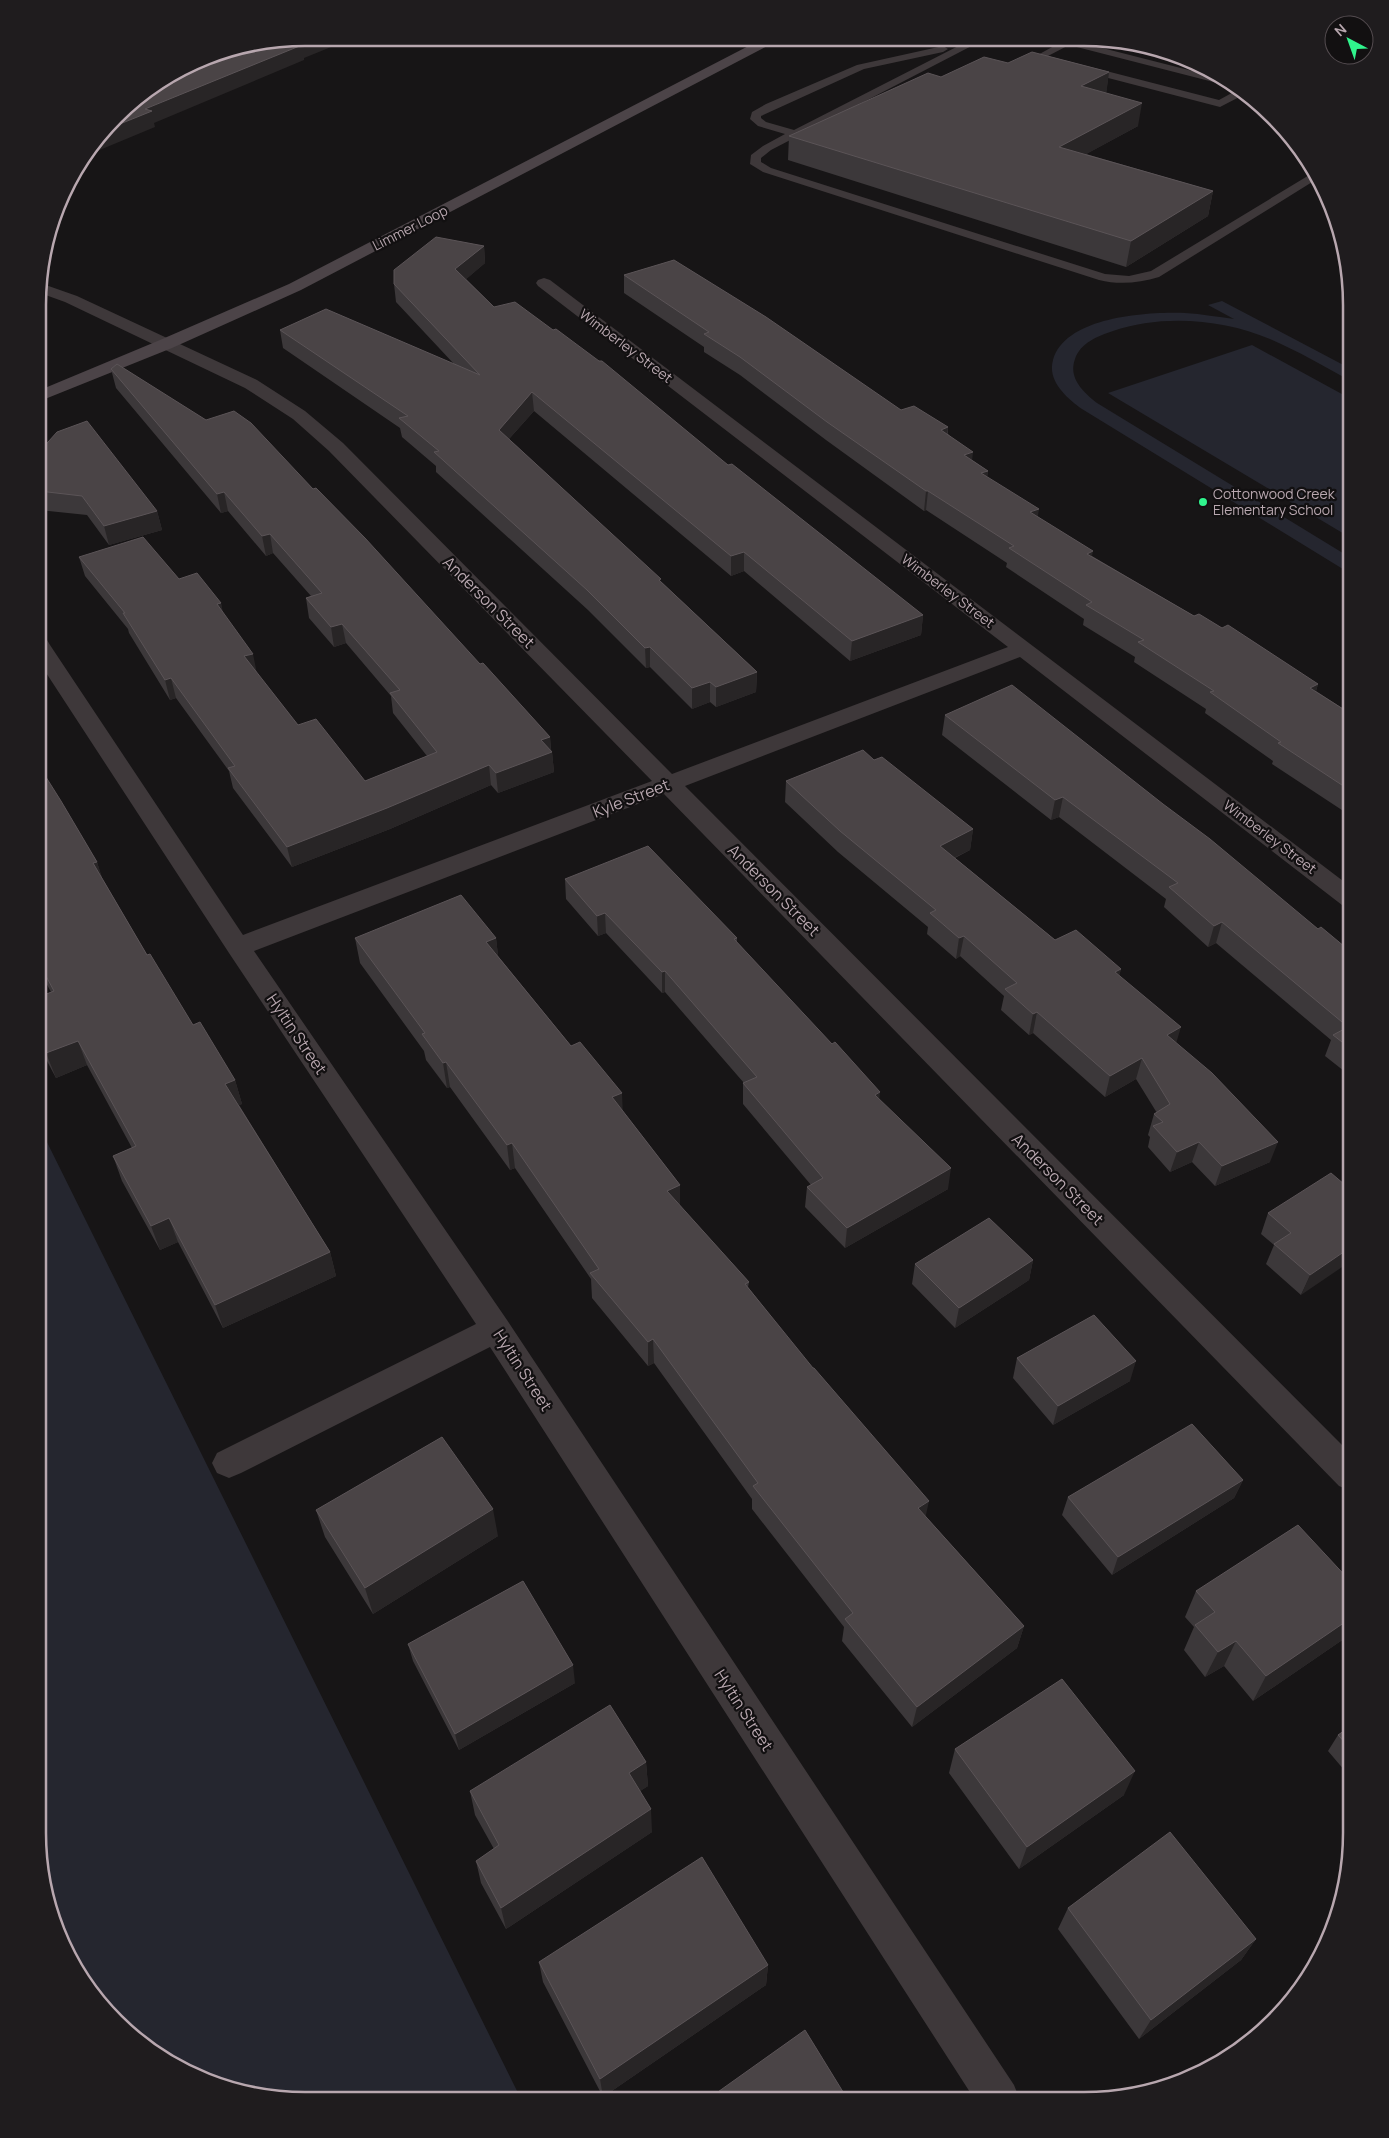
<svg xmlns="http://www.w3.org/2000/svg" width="1389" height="2138" font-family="Manrope,sans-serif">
  <rect width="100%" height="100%" fill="#171516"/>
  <path fill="#25262f" d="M 1222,301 L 1351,369 L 1351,381 C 1325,367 1298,351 1270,339 C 1223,319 1162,314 1113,331 C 1098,336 1080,343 1075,359 C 1068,378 1083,392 1097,403 L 1351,558 L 1351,574 L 1082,409 C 1067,398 1047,381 1053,360 C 1066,316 1148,312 1185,313 C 1202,314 1218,317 1234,319 L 1208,305 Z
    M 1252,345 L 1351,399 L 1351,538 L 1108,393 Z
    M 39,1126 L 521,2099 L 271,2098 L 203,2080 L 143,2045 L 93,1996 L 58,1935 L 38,1832 Z"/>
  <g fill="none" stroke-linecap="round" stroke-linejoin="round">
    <path fill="#3e383a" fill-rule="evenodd" d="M 972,39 L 985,39 L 771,150 L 761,158 L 761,162 L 771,168 L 1105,274 L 1129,276 L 1151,271 L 1311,174 L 1314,173 L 1317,179 L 1159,277 C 1139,283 1119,285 1099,280 L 763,172 L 750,164 L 751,155 L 763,146 L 785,134 L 758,126 L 750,119 L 752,112 L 766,104 L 857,65 L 943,46 L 948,49 L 943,52 L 864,69 L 761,116 L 761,118 L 766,122 L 794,130 Z
      M 1065,40 L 1071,40 L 1220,78 L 1233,85 L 1229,86 L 1069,45 L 1048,56 L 1219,100 L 1239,89 L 1247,93 L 1220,107 L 1035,59 L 1034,57 Z"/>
    <path fill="#3e383a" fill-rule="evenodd" d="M 544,278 L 550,280 L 1351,887 L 1351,907 L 1342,905 L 1020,657 L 685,786 L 1351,1454 L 1351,1491 L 1339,1486 L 664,794 L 254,951 L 507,1320 L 1014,2085 L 1020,2100 L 975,2100 L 490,1347 L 241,1473 L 229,1478 L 217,1473 L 212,1463 L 217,1453 L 476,1324 L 229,953 L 39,662 L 39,639 L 47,640 L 50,645 L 243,935 L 652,781 L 329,451 L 293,419 L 245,388 L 65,302 L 40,293 L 40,283 L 77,296 L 257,380 L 305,411 L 343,443 L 672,774 L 1008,647 L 538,286 L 536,283 L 538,280 Z"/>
    <path fill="#4c4448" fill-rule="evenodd" d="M 762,39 L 777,39 L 775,42 L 301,290 L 172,348 L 40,401 L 40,390 L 160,340 L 289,284 Z"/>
  </g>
  <path fill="#3c383a" d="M 1008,63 L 1109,72 L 1106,93 L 1138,126 L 1086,154 L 1213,191 L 1208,216 L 1126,267 L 788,160 L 789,136 L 941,77 Z
    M 484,246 L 485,263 L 466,279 L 494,307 L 728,465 L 923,615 L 921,635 L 850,661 L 744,571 L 731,576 L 534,411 L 509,439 L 757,672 L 756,692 L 716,707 L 710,702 L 692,709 L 650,667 L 646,668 L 588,610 L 436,472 L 436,466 L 402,437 L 400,428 L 283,348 L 280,330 L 454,364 L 396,302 L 394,284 Z
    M 624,275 L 901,410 L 948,427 L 948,434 L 972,460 L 988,471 L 987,477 L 1037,516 L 1092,556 L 1194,616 L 1222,628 L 1318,684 L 1316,691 L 1351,714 L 1351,816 L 1272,764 L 1273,761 L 1205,713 L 1206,709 L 1134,662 L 1135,657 L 1083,625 L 1084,619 L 1006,567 L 1007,563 L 926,510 L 924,511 L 826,440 L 740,375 L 704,352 L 704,347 L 624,293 Z
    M 111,369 L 480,664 L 550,737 L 551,750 L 552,752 L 554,772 L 498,793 L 491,785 L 390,829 L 292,867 L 233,788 L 229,771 L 176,698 L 170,700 L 129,633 L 128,629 L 85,576 L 79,557 L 179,579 L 221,603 L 222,611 L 257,674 L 298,725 L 365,781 L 427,756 L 393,713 L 391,696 L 346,643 L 334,647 L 309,618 L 306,598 L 311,596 L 273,553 L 266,556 L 228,511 L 221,513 L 116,388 Z
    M 40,451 L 157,511 L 162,530 L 109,545 L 87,515 L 39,510 Z
    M 945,715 L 1318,929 L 1351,952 L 1351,1079 L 1343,1073 L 1344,1071 L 1325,1056 L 1331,1040 L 1216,943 L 1208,947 L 1164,907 L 1166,899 L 1059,817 L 1051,820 L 942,735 Z
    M 874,760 L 973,829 L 970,850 L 955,858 L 1055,940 L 1121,969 L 1119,975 L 1176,1043 L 1270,1162 L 1215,1186 L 1192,1162 L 1170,1172 L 1148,1147 L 1150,1137 L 1148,1135 L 1154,1114 L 1157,1113 L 1136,1079 L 1105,1097 L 1033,1033 L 1029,1035 L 1001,1010 L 1004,996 L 960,956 L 956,959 L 927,934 L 928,927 L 838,852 L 785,802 L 786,781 Z
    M 39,767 L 97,862 L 101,876 L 147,955 L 193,1025 L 235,1080 L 242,1104 L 239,1105 L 330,1252 L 336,1276 L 223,1328 L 178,1242 L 160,1250 L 122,1181 L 113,1156 L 132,1148 L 87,1065 L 56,1078 L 39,1046 L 39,997 L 51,992 L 39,970 Z
    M 565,879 L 737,938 L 737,942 L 879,1099 L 948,1189 L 845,1248 L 805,1207 L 807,1187 L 811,1185 L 743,1104 L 743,1083 L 744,1083 L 665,992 L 662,993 L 606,933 L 598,936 L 566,899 Z
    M 355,938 L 496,938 L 498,956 L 571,1046 L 622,1093 L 622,1110 L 680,1185 L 680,1206 L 749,1282 L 748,1287 L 926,1517 L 1024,1626 L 1017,1648 L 912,1727 L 842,1641 L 844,1627 L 752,1509 L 752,1499 L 654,1363 L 648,1366 L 592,1298 L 591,1279 L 515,1168 L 510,1170 L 450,1087 L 447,1088 L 426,1060 L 424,1051 L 360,963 Z
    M 1351,1190 L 1301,1295 L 1266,1264 L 1274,1245 L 1261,1234 L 1268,1213 Z
    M 1033,1260 L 1029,1280 L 955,1328 L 912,1284 L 915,1264 Z
    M 1017,1358 L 1130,1381 L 1053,1425 L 1013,1378 Z
    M 1243,1480 L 1234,1498 L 1112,1575 L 1062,1515 L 1068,1497 Z
    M 316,1510 L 498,1536 L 373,1614 L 325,1537 Z
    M 1351,1582 L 1351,1634 L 1253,1701 L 1224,1666 L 1205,1677 L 1184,1650 L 1194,1627 L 1185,1617 L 1196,1591 Z
    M 408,1644 L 575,1683 L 459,1750 L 413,1661 Z
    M 1351,1726 L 1351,1778 L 1328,1751 L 1338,1735 Z
    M 955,1749 L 1124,1795 L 1019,1869 L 949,1773 Z
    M 646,1762 L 648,1786 L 640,1791 L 652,1832 L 506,1929 L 481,1883 L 476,1861 L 494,1849 L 475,1815 L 470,1791 Z
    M 1068,1908 L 1256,1939 L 1241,1960 L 1139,2039 L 1058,1929 Z
    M 539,1962 L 768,1965 L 766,1985 L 603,2097 L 543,1982 Z"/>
  <path fill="#282526" d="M 314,38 L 348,38 L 335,43 L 336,45 L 304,58 L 304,60 L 154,123 L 155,127 L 90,154 L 110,128 L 145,109 Z
    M 1109,72 L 1106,96 L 1081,86 Z
    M 1142,103 L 1138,126 L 1055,171 L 1059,147 Z
    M 1213,191 L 1208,216 L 1126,267 L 1131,241 Z
    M 484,246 L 485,263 L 457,287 L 455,269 Z
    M 532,392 L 534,411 L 500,449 L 499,430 Z
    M 948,427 L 946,446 L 941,430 Z
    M 973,452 L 971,471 L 964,455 Z
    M 988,471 L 985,490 L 981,473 Z
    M 926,491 L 928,491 L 926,510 L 924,511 Z
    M 224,492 L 228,511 L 221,513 L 217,494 Z
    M 1039,509 L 1036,528 L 1030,512 Z
    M 157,511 L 162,530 L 109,545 L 104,526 Z
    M 270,534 L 273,553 L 266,556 L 262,536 Z
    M 1093,551 L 1089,571 L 1087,554 Z
    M 744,552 L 744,571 L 731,576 L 731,556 Z
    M 221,603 L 225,622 L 217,604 Z
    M 923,615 L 921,635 L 850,661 L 852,641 Z
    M 342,624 L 346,643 L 334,647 L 331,627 Z
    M 650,647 L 650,667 L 646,668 L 645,648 Z
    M 253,654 L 257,674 L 244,656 Z
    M 757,672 L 756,692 L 716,707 L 716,687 Z
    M 171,678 L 176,698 L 170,700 L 165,680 Z
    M 710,682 L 710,702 L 692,709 L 692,688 Z
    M 1318,684 L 1312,705 L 1310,688 Z
    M 550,737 L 551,752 L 552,752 L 554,772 L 498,793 L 496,773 L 541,740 Z
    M 489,765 L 491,785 L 390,829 L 292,867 L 287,847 Z
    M 1063,797 L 1059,817 L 1051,820 L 1055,800 Z
    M 973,829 L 970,850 L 937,866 L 940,846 Z
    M 97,862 L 105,886 L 93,863 Z
    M 605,913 L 606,933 L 598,936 L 597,916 Z
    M 1222,922 L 1216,943 L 1208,947 L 1214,926 Z
    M 964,936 L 960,956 L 956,959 L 959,938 Z
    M 496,938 L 499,963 L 486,942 Z
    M 1121,969 L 1116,989 L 1115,972 Z
    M 665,971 L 665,992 L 662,993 L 662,972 Z
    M 1037,1012 L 1033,1033 L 1029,1035 L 1033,1014 Z
    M 1181,1027 L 1175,1047 L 1167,1035 Z
    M 78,1041 L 87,1065 L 56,1078 L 46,1053 Z
    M 1142,1058 L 1136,1079 L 1105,1097 L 1110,1076 Z
    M 446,1062 L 450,1087 L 447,1088 L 443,1063 Z
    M 235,1080 L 242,1104 L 232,1108 L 225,1084 Z
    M 880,1092 L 878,1113 L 875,1095 Z
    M 622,1093 L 623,1118 L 612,1097 Z
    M 1199,1142 L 1192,1162 L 1170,1172 L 1177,1152 Z
    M 1278,1142 L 1270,1162 L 1215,1186 L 1222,1166 Z
    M 512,1143 L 515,1168 L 510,1170 L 507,1145 Z
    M 951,1168 L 948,1189 L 845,1248 L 847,1228 Z
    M 680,1185 L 680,1210 L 667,1191 Z
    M 169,1218 L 178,1242 L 160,1250 L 151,1226 Z
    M 1351,1247 L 1351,1261 L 1301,1295 L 1310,1275 Z
    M 330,1252 L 336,1276 L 223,1328 L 215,1305 Z
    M 1033,1260 L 1029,1280 L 955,1328 L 959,1308 Z
    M 653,1339 L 654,1363 L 648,1366 L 648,1342 Z
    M 1136,1361 L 1130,1381 L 1053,1425 L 1058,1406 Z
    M 1243,1480 L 1234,1498 L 1112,1575 L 1118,1557 Z
    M 929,1501 L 924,1524 L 918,1508 Z
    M 493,1509 L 498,1536 L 373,1614 L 365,1588 Z
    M 1351,1618 L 1351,1634 L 1253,1701 L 1266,1676 Z
    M 1024,1626 L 1017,1648 L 912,1727 L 917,1707 Z
    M 1236,1641 L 1224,1666 L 1205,1677 L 1218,1652 Z
    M 573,1665 L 575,1683 L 459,1750 L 455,1734 Z
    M 646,1762 L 648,1786 L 631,1797 L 629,1773 Z
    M 1135,1771 L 1124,1795 L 1019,1869 L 1027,1847 Z
    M 651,1809 L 652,1832 L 506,1929 L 501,1908 Z
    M 1256,1939 L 1241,1960 L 1139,2039 L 1151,2020 Z
    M 768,1965 L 766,1985 L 603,2097 L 600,2079 Z"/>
  <path fill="#4a4446" stroke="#5b5457" d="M 306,38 L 314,38 L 297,44 L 302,45 L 145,109 L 152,111 L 110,128 L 129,104 L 203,58 Z
    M 1032,52 L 1109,72 L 1081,86 L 1142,103 L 1059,147 L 1213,191 L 1131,241 L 789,136 L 928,73 L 941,77 L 984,57 L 1008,63 Z
    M 436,237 L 484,246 L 455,269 L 494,307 L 515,302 L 553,330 L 556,329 L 599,361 L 602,361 L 728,465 L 732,464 L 923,615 L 852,641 L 744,552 L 731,556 L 532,392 L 499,430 L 661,579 L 659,580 L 757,672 L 716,687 L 710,682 L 692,688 L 650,647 L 645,648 L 587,590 L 434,452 L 439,451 L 399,418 L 408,416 L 280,330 L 326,309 L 480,375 L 394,284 L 394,270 Z
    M 674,260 L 766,317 L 901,410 L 914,406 L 948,427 L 941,430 L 973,452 L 964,455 L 988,471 L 981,473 L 1039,509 L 1030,512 L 1093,551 L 1087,554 L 1194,616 L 1199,614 L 1222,628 L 1228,625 L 1318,684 L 1310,688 L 1351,714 L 1351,791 L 1278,743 L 1281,742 L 1210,692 L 1214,691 L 1138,642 L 1144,640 L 1086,605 L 1092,602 L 1009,548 L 1014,546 L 928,491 L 926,491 L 827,422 L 740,357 L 704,334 L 709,332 L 624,275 Z
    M 117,364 L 206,420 L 234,411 L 251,423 L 313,489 L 316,488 L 365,538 L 480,664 L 483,663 L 550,737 L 541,740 L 552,752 L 496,773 L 489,765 L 387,808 L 287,847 L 228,768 L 235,766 L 171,678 L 165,680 L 123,613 L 125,613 L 79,557 L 143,537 L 179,579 L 197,573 L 221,603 L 217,604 L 253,654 L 244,656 L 298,725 L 316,719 L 365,781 L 437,752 L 390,693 L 400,690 L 342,624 L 331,627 L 306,598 L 322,593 L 270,534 L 262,536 L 224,492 L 217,494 L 111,369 Z
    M 87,421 L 157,511 L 104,526 L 82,496 L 39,491 L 40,451 L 57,432 Z
    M 1012,685 L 1163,804 L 1210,839 L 1318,929 L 1321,927 L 1351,952 L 1351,1049 L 1333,1035 L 1348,1027 L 1222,922 L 1214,926 L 1169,887 L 1178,883 L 1063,797 L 1055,800 L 945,715 Z
    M 863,750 L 874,760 L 882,757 L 973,829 L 940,846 L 1055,940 L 1076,930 L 1121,969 L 1115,972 L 1181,1027 L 1167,1035 L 1212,1073 L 1278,1142 L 1222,1166 L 1199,1142 L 1177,1152 L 1153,1126 L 1163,1122 L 1154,1114 L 1170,1104 L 1142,1058 L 1110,1076 L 1037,1012 L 1033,1014 L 1005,989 L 1017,983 L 964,936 L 959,938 L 930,913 L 936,910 L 840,831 L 786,781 Z
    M 39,766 L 61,801 L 97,862 L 93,863 L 147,955 L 150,954 L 193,1025 L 200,1022 L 235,1080 L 225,1084 L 330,1252 L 215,1305 L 169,1218 L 151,1226 L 113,1156 L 136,1146 L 78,1041 L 46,1053 L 39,1039 L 39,997 L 54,991 L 39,963 Z
    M 648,846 L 737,938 L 734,939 L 832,1044 L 835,1042 L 880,1092 L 875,1095 L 951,1168 L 847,1228 L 807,1187 L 823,1178 L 743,1083 L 757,1077 L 665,971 L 662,972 L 605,913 L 597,916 L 565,879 Z
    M 461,895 L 496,938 L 486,942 L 571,1046 L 580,1042 L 622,1093 L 612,1097 L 680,1185 L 667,1191 L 749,1282 L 745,1284 L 813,1368 L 814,1368 L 929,1501 L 918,1508 L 1024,1626 L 917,1707 L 845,1619 L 853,1613 L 753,1486 L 758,1483 L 653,1339 L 648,1342 L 590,1273 L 599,1269 L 512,1143 L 507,1145 L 446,1062 L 443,1063 L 422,1034 L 425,1033 L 355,938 Z
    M 1331,1173 L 1351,1190 L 1351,1247 L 1310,1275 L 1274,1244 L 1291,1233 L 1268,1213 Z
    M 989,1218 L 1033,1260 L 959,1308 L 915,1264 Z
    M 1094,1315 L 1136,1361 L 1058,1406 L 1017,1358 Z
    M 1192,1424 L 1243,1480 L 1118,1557 L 1068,1497 Z
    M 442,1437 L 493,1509 L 365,1588 L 316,1510 Z
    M 1298,1525 L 1351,1582 L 1351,1618 L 1266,1676 L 1236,1641 L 1218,1652 L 1195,1625 L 1215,1612 L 1196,1591 Z
    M 523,1581 L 573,1665 L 455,1734 L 408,1644 Z
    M 1062,1679 L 1135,1771 L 1027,1847 L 955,1749 Z
    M 610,1705 L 646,1762 L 629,1773 L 651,1809 L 501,1908 L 476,1861 L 499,1845 L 470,1791 Z
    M 1351,1726 L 1351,1749 L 1338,1735 Z
    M 1170,1832 L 1256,1939 L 1151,2020 L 1068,1908 Z
    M 702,1857 L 768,1965 L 600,2079 L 539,1962 Z
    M 805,2030 L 848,2100 L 708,2099 Z"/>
  <circle fill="#30f48d" stroke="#121011" stroke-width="2" cx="1203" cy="502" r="5"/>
  <g text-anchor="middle" stroke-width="4.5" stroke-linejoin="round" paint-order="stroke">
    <g font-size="14" fill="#b8a7af" stroke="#121011">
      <text transform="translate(410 228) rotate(-27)" y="5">Limmer Loop</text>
      <text transform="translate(626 346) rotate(37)" y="5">Wimberley Street</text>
      <text transform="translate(948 591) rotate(37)" y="5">Wimberley Street</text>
      <text transform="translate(1270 837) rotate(37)" y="5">Wimberley Street</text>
    </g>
    <g font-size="14" fill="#b8a7af" stroke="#121011" text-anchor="start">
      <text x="1213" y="499">Cottonwood Creek<tspan x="1213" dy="16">Elementary School</tspan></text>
    </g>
    <g font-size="16" fill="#b8a7af" stroke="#121011">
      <text transform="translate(489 602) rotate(45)" y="6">Anderson Street</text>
      <text transform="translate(631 798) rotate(-21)" y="6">Kyle Street</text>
      <text transform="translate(774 890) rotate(45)" y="6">Anderson Street</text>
      <text transform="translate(297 1034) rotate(56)" y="6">Hyltin Street</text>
      <text transform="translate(1058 1179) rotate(45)" y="6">Anderson Street</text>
      <text transform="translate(523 1370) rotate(57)" y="6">Hyltin Street</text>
      <text transform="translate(744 1710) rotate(57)" y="6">Hyltin Street</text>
    </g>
  </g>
  <path d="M0 0H1389V2138H0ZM305 46H1084A259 259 0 0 1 1343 305V1833A259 259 0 0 1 1084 2092H305A259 259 0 0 1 46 1833V305A259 259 0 0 1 305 46Z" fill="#1f1c1e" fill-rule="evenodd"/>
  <path fill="none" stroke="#b8a7af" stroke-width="2.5" d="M305 46H1084A259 259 0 0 1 1343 305V1833A259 259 0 0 1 1084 2092H305A259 259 0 0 1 46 1833V305A259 259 0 0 1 305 46Z"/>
  <g transform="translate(1349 40) rotate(319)"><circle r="24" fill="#121011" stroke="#544c50"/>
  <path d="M0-4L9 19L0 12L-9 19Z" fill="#30f48d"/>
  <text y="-8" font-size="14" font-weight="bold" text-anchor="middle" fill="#b8a7af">N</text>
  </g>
</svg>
